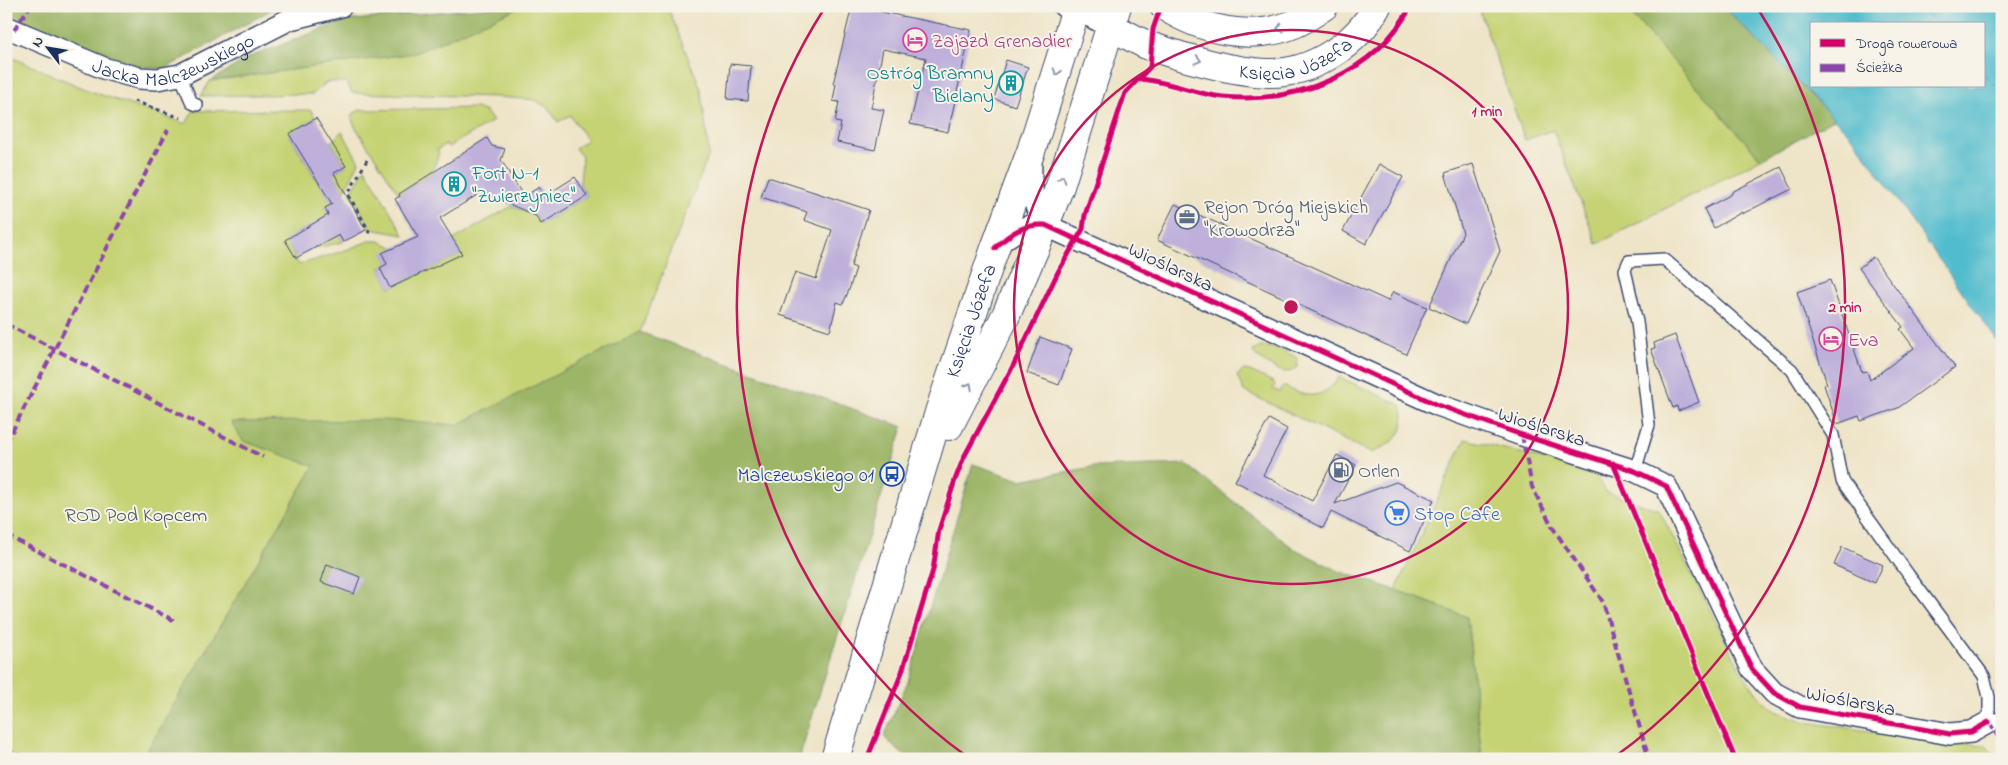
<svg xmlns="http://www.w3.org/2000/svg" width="2008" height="765" font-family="'Indie Flower',sans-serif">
  <rect width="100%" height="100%" fill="#f7f3e8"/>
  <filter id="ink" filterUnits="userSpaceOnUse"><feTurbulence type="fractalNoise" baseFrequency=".02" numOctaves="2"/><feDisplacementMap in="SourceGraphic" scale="10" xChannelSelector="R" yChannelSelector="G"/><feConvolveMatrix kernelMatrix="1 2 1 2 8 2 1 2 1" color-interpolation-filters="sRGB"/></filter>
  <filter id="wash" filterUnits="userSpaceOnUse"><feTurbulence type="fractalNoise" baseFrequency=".0096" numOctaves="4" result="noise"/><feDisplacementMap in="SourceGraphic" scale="20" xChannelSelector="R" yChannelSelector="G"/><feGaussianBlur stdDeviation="1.12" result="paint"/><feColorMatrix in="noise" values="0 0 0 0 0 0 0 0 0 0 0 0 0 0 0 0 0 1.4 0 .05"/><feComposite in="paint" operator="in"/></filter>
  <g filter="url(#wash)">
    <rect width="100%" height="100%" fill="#eee4c7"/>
    <path fill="#c6d375" stroke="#70816a" d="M 522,6 L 667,6 L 701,89 L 709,154 L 640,332 L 482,454 L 314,466 L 142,759 L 6,759 L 6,55 L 90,91 L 186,124 L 193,111 L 311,110 L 316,118 L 289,134 L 318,182 L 346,166 L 331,142 L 342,131 L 359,162 L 344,192 L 347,196 L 325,208 L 343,242 L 315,248 L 304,229 L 286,240 L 299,265 L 343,251 L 369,241 L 379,241 L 395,248 L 387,264 L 380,268 L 390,288 L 461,254 L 453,240 L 512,206 L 532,214 L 534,213 L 541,224 L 587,196 L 580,184 L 582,157 L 575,148 L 587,140 L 570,115 L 558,122 L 548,108 L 535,100 L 498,97 L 352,93 L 346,82 L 327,82 L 313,94 L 201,96 L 210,81 L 415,53 Z
      M 1478,6 L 1624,6 L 1761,159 L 1597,244 L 1553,130 L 1525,140 Z
      M 476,108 L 486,112 L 493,121 L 448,147 L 446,144 L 437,150 L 439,153 L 432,173 L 399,194 L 354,125 L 351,116 L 354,113 L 360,110 Z
      M 365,168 L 404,235 L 371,229 L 351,193 Z
      M 1261,347 L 1278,348 L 1298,358 L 1297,367 C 1294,370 1291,372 1286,372 C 1278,372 1255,358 1253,351 Z
      M 1244,370 L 1250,371 L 1273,382 L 1275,384 L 1273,389 L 1279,392 L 1283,386 C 1306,398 1323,401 1339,377 L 1401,405 C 1409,434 1395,442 1371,453 L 1244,391 L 1237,376 Z
      M 1465,439 L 1595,472 L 1606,492 L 1659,510 L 1741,671 L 1758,695 L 1775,711 L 1806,722 L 1952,743 L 1985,745 L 1998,759 L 1482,759 L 1467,617 L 1396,590 Z"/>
    <path fill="#9cb566" stroke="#5c7262" d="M 6,6 L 278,6 L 163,70 L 119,62 L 6,16 Z
      M 502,6 L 522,6 L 415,53 L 210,81 L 250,57 L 343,21 Z
      M 1624,6 L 1723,6 L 1834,119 L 1761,159 Z
      M 640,332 L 903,427 L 799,759 L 142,759 L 314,466 L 243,441 L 231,422 L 384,420 L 457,425 Z
      M 973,464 L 1020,480 L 1093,467 L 1186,464 L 1293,548 L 1341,572 L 1396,590 L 1467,617 L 1482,759 L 914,759 L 902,754 L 884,737 L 908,681 Z"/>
    <path fill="#51bccd" stroke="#367696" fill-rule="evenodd" d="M 1723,6 L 2002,6 L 2002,348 L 1854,139 ZM 1812,24 L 1984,24 L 1984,86 L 1812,86 Z"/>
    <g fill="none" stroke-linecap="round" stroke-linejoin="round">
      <path stroke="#2b597f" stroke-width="1" stroke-dasharray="6 5" stroke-linecap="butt" d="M 1920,6 L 1937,24
        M 1984,74 L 2002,92"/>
    </g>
    <g id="blocks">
      <path fill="#beb0db" d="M 852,6 L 971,30 L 948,132 L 910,124 L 926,58 L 883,49 L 871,108 L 884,110 L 875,150 L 837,142 L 841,123 L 835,122 L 839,102 L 833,101 L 836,84 L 833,84 Z
        M 1006,60 L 1028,67 L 1015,106 L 994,99 Z
        M 730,64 L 751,66 L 748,101 L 727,99 Z
        M 316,118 L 346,166 L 334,173 L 366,230 L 343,242 L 339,235 L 296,258 L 285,240 L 328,215 L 325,208 L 332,204 L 289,134 Z
        M 487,138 L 492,146 L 505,149 L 501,160 L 524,197 L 539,187 L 545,196 L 575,177 L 587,196 L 541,224 L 536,216 L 482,192 L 440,218 L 462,254 L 390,288 L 380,268 L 387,264 L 382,253 L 418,237 L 395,199 L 400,196 L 399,194 Z
        M 1379,164 L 1403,177 L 1366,244 L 1343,231 Z
        M 1473,164 L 1500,251 L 1466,324 L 1429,307 L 1463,233 L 1445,173 Z
        M 1781,167 L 1792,189 L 1742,214 L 1742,212 L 1714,228 L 1704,209 L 1732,194 L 1732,192 Z
        M 768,177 L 869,210 L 851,266 L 856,268 L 849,290 L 843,304 L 837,302 L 830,331 L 780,315 L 795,272 L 816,279 L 832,230 L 804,220 L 807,212 L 761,197 Z
        M 1175,204 L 1388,301 L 1393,292 L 1427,307 L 1406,354 L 1157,240 Z
        M 1873,257 L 1955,367 L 1898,408 L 1861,421 L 1859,416 L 1837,424 L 1824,385 L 1827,384 L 1797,292 L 1830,280 L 1862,372 L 1867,371 L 1870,380 L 1914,348 L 1900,329 L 1903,327 L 1859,268 Z
        M 1675,335 L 1699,402 L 1678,411 L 1677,406 L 1673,408 L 1651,349 L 1655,348 L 1654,343 Z
        M 1040,337 L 1072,349 L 1059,385 L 1027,373 Z
        M 1269,419 L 1287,429 L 1263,475 L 1312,501 L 1337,455 L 1356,465 L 1335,504 L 1396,482 L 1434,500 L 1410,551 L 1331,512 L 1323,528 L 1235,481 Z
        M 1842,547 L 1883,565 L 1875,583 L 1834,565 Z
        M 327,564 L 360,577 L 354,594 L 321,582 Z"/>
    </g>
  </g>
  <g filter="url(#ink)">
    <use href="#blocks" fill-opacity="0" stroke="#3b4a6e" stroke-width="1"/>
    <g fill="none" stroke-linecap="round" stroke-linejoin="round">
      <g stroke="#3b4a6e" stroke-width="14">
        <path id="service" d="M 180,75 L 192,103 L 197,105
          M 1635,471 L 1649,425 L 1637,322 L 1625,270 L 1629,261 L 1664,259 L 1792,370 L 1833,435 L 1842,481 L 1908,574 L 1984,676 L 1989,697 L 1989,722 L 2002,717"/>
      </g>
      <g stroke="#3b4a6e" stroke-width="24">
        <g id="minor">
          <path d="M 1064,6 L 1076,9 L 1111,27"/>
          <path id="s1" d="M 6,27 L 106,69 L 139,78 L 157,79 L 180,75 L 290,19 L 341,6"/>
          <path d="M 1031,161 C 1030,185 1032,204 1045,225"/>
          <path d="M 995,247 C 1010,233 1024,224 1045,225 L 1438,405 L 1522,435 L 1635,471 L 1666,486 L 1752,669 L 1774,693 L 1800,707 L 1950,734 L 1971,732 L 1989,722"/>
        </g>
      </g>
      <g stroke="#3b4a6e" stroke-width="30">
        <g id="tertiary">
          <path d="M 1164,6 C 1201,30 1251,42 1294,24 C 1304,20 1314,13 1324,6"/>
          <path id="s2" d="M 1111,27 C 1125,33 1138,42 1152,47 C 1184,58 1234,72 1268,73 C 1312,74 1357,44 1377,6"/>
        </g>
      </g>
      <g stroke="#3b4a6e" stroke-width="30">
        <g id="secondary">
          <path d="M 949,426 L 1006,315 L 1045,225 L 1060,186 L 1117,6"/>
          <path id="s3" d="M 835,759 L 940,409 L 995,248 L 1031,151 L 1077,6"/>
        </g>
      </g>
      <path stroke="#3b4a6e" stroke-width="3" stroke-dasharray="4 4" stroke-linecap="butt" d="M 134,101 L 181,118
        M 367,160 L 348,194 L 369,231 L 368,235
        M 869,753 L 880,759"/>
      <use href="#service" stroke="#fff" stroke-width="11"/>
      <use href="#minor" stroke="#fff" stroke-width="21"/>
      <use href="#tertiary" stroke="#fff" stroke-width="28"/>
      <use href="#secondary" stroke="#fff" stroke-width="28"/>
      <path stroke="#8e44ad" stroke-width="4" stroke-dasharray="8 4" stroke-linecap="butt" d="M 14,30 L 30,6
        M 6,324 L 263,457
        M 1522,435 L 1532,487 L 1553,528 L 1603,602 L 1649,759
        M 6,443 L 168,130
        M 6,535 L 177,622
        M 1989,722 L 2002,743
        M 6,749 L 26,759"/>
      <g stroke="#f7f3e8" stroke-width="8">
        <path id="cycleway" d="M 1137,79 C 1167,80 1194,94 1223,97 C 1297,104 1375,74 1411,6
          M 995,248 C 1010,233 1024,224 1045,225 L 1438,405 L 1522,435 L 1635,471 L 1666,486 L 1752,669 L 1774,693 L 1800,707 L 1950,734 L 1971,732 L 1989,722
          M 1613,463 L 1735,759
          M 867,759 L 902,672 L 933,570 L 939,530 L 955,480 L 964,457 L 1013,366 L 1058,272 L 1083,229 L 1085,215 L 1125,93 L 1150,67 L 1153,29 L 1161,6"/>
      </g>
      <use href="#cycleway" stroke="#d6006c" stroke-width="5"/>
    </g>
    <defs><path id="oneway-chevron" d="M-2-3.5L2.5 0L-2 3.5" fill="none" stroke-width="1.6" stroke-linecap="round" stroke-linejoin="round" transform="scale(1.25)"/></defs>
    <g stroke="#8d97ae">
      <use href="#oneway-chevron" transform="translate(1280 28) rotate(165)"/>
      <use href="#oneway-chevron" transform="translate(1198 60) rotate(15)"/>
      <use href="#oneway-chevron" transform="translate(1057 72) rotate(107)"/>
      <use href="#oneway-chevron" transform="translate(1062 179) rotate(-72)"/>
      <use href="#oneway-chevron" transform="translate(969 386) rotate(-62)"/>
    </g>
  </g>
  <g fill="none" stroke="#c2185b" stroke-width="2.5">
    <circle cx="1291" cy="307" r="277"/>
    <path d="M969 758A554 554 0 0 1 824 9M1758 9A554 554 0 0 1 1613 758"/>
  </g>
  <defs>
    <g id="hotel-ring" transform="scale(1.25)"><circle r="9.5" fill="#f7f3e8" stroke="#d1479c" stroke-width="1.5"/><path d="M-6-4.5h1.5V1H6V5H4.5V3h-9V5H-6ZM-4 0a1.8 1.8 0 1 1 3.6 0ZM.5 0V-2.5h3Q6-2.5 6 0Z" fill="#d1479c"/></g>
    <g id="building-ring" transform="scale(1.25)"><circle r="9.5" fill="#f7f3e8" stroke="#0f9aa8" stroke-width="1.5"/><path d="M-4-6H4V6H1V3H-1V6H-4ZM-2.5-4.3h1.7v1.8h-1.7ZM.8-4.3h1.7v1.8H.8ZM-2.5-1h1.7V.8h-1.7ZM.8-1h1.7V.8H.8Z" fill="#0f9aa8"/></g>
    <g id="office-ring" transform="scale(1.25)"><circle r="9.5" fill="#f7f3e8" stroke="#5c6f8a" stroke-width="1.5"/><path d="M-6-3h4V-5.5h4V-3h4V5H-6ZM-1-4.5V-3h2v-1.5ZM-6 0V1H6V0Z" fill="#5c6f8a"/></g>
    <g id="fuel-ring" transform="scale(1.25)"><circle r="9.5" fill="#f7f3e8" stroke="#5c6f8a" stroke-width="1.5"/><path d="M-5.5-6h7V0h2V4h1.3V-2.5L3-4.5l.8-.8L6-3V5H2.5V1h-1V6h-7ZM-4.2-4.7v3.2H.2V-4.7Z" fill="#5c6f8a"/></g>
    <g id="bus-ring" transform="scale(1.25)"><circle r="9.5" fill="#f7f3e8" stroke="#1a4fb4" stroke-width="1.5"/><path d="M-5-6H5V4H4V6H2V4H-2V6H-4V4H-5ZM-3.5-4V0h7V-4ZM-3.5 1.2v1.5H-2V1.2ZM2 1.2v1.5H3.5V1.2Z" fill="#1a4fb4"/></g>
    <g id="supermarket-ring" transform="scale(1.25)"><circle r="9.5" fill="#f7f3e8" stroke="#3f7fe0" stroke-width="1.5"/><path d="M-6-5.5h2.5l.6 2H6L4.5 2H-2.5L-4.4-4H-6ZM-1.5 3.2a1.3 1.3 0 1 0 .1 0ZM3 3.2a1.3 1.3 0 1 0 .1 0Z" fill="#3f7fe0"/></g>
  </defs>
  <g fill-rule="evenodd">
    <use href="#hotel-ring" x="915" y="40"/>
    <use href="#building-ring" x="1011" y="83"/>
    <use href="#building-ring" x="454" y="184"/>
    <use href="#office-ring" x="1187" y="217"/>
    <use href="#hotel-ring" x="1831" y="339"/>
    <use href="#fuel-ring" x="1341" y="470"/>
    <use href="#bus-ring" x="892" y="474"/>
    <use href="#supermarket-ring" x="1397" y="513"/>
  </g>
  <g text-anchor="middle" stroke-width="4" stroke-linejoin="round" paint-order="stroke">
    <g font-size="20" fill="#b23c85" stroke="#f7f3e8" text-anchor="start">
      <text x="932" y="47">Zajazd Grenadier</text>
      <text x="1848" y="346">Eva</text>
    </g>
    <g font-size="20" fill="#1b2f5e" stroke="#f7f3e8">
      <text dy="7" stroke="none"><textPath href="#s1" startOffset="180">Jacka Malczewskiego</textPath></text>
      <text dy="7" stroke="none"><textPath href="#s2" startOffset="195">Księcia Józefa</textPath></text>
      <text transform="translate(1171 266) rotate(25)" y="7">Wioślarska</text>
      <text dy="7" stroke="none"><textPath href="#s3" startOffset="459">Księcia Józefa</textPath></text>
      <text transform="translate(1542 426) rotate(18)" y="7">Wioślarska</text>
      <text transform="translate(1851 700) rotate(11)" y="7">Wioślarska</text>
    </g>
    <g font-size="20" fill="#0d838f" stroke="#f7f3e8" text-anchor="end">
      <text x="994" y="79">Ostróg Bramny<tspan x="994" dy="23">Bielany</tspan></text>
      <text x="472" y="179" text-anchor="start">Fort N-1<tspan x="472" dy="23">"Zwierzyniec"</tspan></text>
    </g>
    <g font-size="20" fill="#4e5e75" stroke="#f7f3e8" text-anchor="start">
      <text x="1204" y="213">Rejon Dróg Miejskich<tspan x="1204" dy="23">"Krowodrza"</tspan></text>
      <text x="1358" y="477">Orlen</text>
    </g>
    <g font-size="20" fill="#164399" stroke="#f7f3e8" text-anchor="end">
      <text x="874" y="481">Malczewskiego 01</text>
    </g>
    <g font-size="20" fill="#366cbe" stroke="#f7f3e8" text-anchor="start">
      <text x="1414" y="520">Stop Cafe</text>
    </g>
    <g font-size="20" fill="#465864" stroke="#f7f3e8">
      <text x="136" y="521">ROD Pod Kopcem</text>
    </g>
  </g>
  <circle cx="1291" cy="307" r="8" fill="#c2185b" stroke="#f7f3e8" stroke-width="2.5"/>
  <g font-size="15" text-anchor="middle" font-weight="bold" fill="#c2185b" stroke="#f7f3e8" stroke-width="4" stroke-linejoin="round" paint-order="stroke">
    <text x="1487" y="116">1 min</text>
    <text x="1845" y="312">2 min</text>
  </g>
  <rect width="2008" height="765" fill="none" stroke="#f7f3e8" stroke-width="25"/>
  <rect x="1810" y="22" width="175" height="65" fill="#f7f3e8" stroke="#9fa5b1"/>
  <rect x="1820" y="39" width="25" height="8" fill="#d6006c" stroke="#9fa5b1"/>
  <text x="1856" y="48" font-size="15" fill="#1b2f5e">Droga rowerowa</text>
  <rect x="1820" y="64" width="25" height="8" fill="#8e44ad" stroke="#9fa5b1"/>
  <text x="1856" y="72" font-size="15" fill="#1b2f5e">Ścieżka</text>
  <g transform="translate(48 48) rotate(301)" stroke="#f7f3e8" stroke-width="4" paint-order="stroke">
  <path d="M0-4L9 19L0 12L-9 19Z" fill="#1b2f5e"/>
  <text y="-8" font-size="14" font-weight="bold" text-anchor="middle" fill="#1b2f5e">N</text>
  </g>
</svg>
